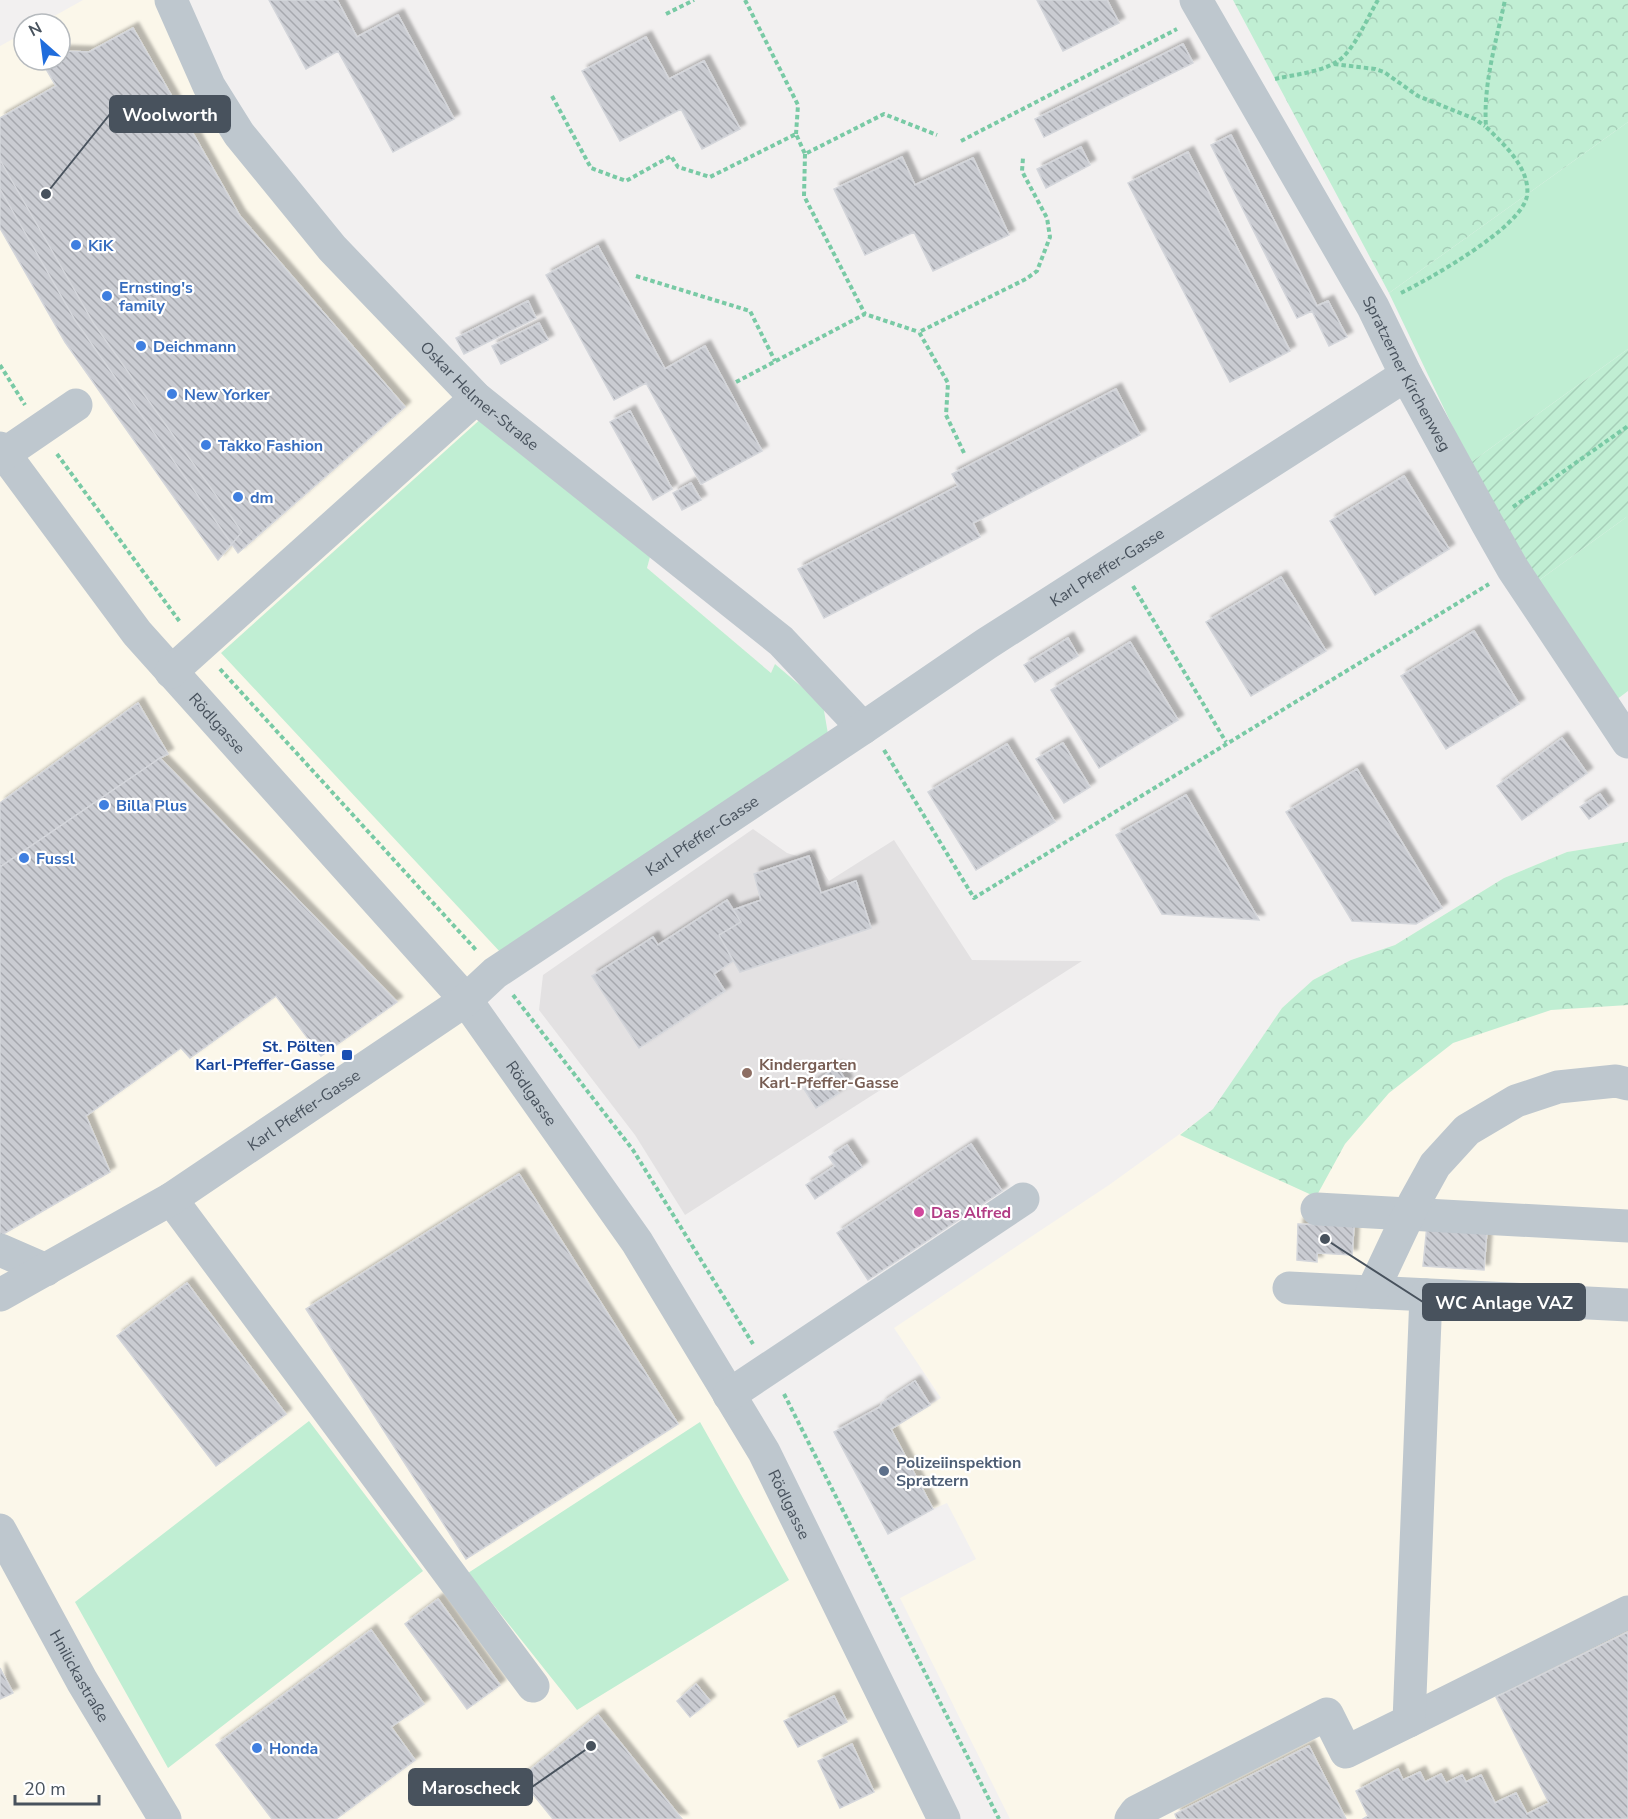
<svg xmlns="http://www.w3.org/2000/svg" width="1628" height="1819" font-family="'Nunito Sans',sans-serif">
  <defs>
    <pattern id="forest-crowns" width="20" height="18" patternUnits="userSpaceOnUse" patternTransform="scale(1.5)"><rect width="20" height="18" fill="#c0eed3"/><path d="M2 6a3 3 0 1 1 6 0M12 15a3 3 0 1 1 6 0" fill="none" stroke="#a6ceb8"/></pattern>
    <pattern id="garden-furrows" width="10" height="10" patternUnits="userSpaceOnUse" patternTransform="scale(1.5)"><rect width="10" height="10" fill="#c0eed3"/><path d="M-1 1l2-2M0 10L10 0M9 11l2-2" fill="none" stroke="#a6ceb8"/></pattern>
    <pattern id="building-back-hatch" width="6" height="6" patternUnits="userSpaceOnUse" patternTransform="scale(1.5)"><rect width="6" height="6" fill="#caccd2"/><path d="M-1 5l2 2M0 0l6 6M5-1l2 2" fill="none" stroke="#a6a8ae"/></pattern>
    <filter id="shadow"><feDropShadow dx="5.5" dy="-5.5" stdDeviation="1.5" flood-color="#0004"/></filter>
  </defs>
  <rect width="100%" height="100%" fill="#f2f0f0"/>
  <path fill="#fbf7ea" d="M 83,0 L 164,0 L 240,149 L 650,557 L 647,568 L 771,673 L 775,664 L 823,705 L 457,998 L 760,1455 L 936,1819 L 0,1819 L 0,46 L 24,33 L 24,60 L 60,60 L 60,24 L 40,24 Z
    M 1628,842 L 1628,1819 L 1010,1819 L 900,1598 L 976,1559 L 947,1503 L 933,1509 L 891,1429 L 941,1398 L 894,1328 L 1109,1185 L 1213,1110 L 1282,1008 L 1313,980 L 1351,960 L 1395,945 L 1504,878 L 1567,852 Z"/>
  <path fill="#e3e1e2" d="M 753,829 L 787,853 L 797,856 L 810,850 L 829,881 L 894,840 L 972,960 L 1082,961 L 685,1215 L 635,1135 L 539,1010 L 543,975 Z"/>
  <path fill="#c0eed3" d="M 1628,122 L 1628,349 L 1470,463 L 1389,293 Z
    M 484,416 L 650,557 L 647,568 L 771,673 L 775,664 L 823,705 L 828,734 L 502,954 L 221,653 Z
    M 1628,516 L 1628,691 L 1616,700 L 1538,581 Z
    M 309,1421 L 423,1571 L 168,1768 L 75,1602 Z
    M 700,1422 L 789,1580 L 577,1710 L 468,1573 Z"/>
  <path fill="url(#forest-crowns)" d="M 1233,0 L 1628,0 L 1628,122 L 1389,293 Z
    M 1628,842 L 1628,1005 L 1551,1010 L 1453,1043 L 1389,1093 L 1345,1144 L 1316,1197 L 1180,1135 L 1213,1109 L 1282,1008 L 1313,980 L 1351,960 L 1395,945 L 1504,878 L 1567,852 Z"/>
  <path fill="url(#garden-furrows)" d="M 1628,349 L 1628,516 L 1538,581 L 1470,463 Z"/>
  <path fill="url(#building-back-hatch)" stroke="#d4d6db" stroke-width="1.5" filter="url(#shadow)" d="M 269,0 L 337,0 L 357,37 L 398,15 L 454,119 L 393,152 L 338,51 L 306,69 Z
    M 1037,0 L 1107,0 L 1119,23 L 1063,51 Z
    M 133,28 L 240,216 L 405,407 L 238,553 L 75,320 L 0,189 L 0,118 L 56,86 L 42,62 L 60,60 L 60,51 L 89,52 Z
    M 646,37 L 669,79 L 704,61 L 740,129 L 702,149 L 681,109 L 620,141 L 582,71 Z
    M 1183,44 L 1193,63 L 1044,137 L 1035,119 Z
    M 1231,135 L 1317,306 L 1328,301 L 1347,337 L 1329,346 L 1312,311 L 1297,318 L 1211,145 Z
    M 1081,147 L 1090,165 L 1046,188 L 1037,169 Z
    M 1188,152 L 1290,351 L 1230,382 L 1128,183 Z
    M 902,157 L 915,185 L 973,158 L 1009,235 L 933,271 L 914,232 L 865,255 L 834,189 Z
    M 0,160 L 94,324 L 242,532 L 218,560 L 65,342 L 0,228 Z
    M 598,246 L 665,369 L 705,346 L 762,451 L 701,484 L 646,383 L 614,400 L 546,275 Z
    M 528,301 L 536,318 L 464,354 L 456,338 Z
    M 539,323 L 548,340 L 501,364 L 492,346 Z
    M 1116,389 L 1140,435 L 973,523 L 980,537 L 824,618 L 798,569 L 958,486 L 952,474 Z
    M 630,411 L 672,489 L 653,500 L 610,422 Z
    M 1404,476 L 1449,549 L 1375,595 L 1330,521 Z
    M 691,483 L 701,500 L 682,510 L 673,493 Z
    M 1281,577 L 1326,651 L 1251,696 L 1206,622 Z
    M 1474,631 L 1519,704 L 1446,749 L 1401,676 Z
    M 1068,638 L 1078,656 L 1035,682 L 1024,665 Z
    M 1130,642 L 1178,720 L 1099,768 L 1051,690 Z
    M 138,703 L 168,754 L 160,758 L 0,867 L 0,803 Z
    M 1562,738 L 1587,773 L 1522,820 L 1497,786 Z
    M 1063,743 L 1090,787 L 1064,803 L 1036,759 Z
    M 1007,744 L 1055,822 L 976,870 L 928,792 Z
    M 160,758 L 397,1002 L 321,1056 L 276,996 L 190,1058 L 181,1048 L 86,1116 L 110,1172 L 0,1236 L 0,867 Z
    M 1357,769 L 1442,908 L 1416,924 L 1352,921 L 1286,812 Z
    M 1600,794 L 1608,806 L 1589,819 L 1580,807 Z
    M 1186,795 L 1259,920 L 1162,914 L 1116,835 Z
    M 809,856 L 821,893 L 856,881 L 871,928 L 740,972 L 719,935 L 741,922 L 733,910 L 761,900 L 754,874 Z
    M 727,900 L 741,922 L 719,935 L 733,961 L 714,974 L 725,991 L 639,1048 L 592,976 L 653,937 L 658,945 Z
    M 837,1067 L 847,1082 L 836,1089 L 839,1093 L 816,1108 L 804,1089 Z
    M 971,1144 L 1002,1191 L 868,1280 L 837,1233 Z
    M 847,1145 L 862,1167 L 815,1199 L 806,1185 L 835,1166 L 829,1157 Z
    M 519,1174 L 678,1424 L 466,1559 L 306,1309 Z
    M 1298,1224 L 1354,1226 L 1352,1255 L 1317,1253 L 1317,1262 L 1297,1260 Z
    M 1427,1225 L 1487,1229 L 1484,1270 L 1423,1266 Z
    M 187,1283 L 286,1414 L 216,1466 L 117,1336 Z
    M 915,1381 L 930,1405 L 891,1429 L 933,1509 L 888,1534 L 834,1432 L 880,1407 L 882,1403 Z
    M 438,1599 L 500,1685 L 467,1709 L 405,1624 Z
    M 371,1630 L 424,1704 L 391,1727 L 415,1760 L 336,1819 L 272,1819 L 216,1745 Z
    M 1628,1632 L 1628,1819 L 1363,1819 L 1368,1816 L 1356,1791 L 1398,1769 L 1403,1780 L 1420,1772 L 1425,1782 L 1441,1774 L 1446,1783 L 1462,1775 L 1466,1782 L 1481,1775 L 1495,1803 L 1516,1793 L 1527,1814 L 1549,1803 L 1496,1697 Z
    M 0,1668 L 13,1693 L 0,1699 Z
    M 696,1684 L 710,1701 L 690,1717 L 677,1701 Z
    M 834,1696 L 847,1722 L 798,1747 L 784,1721 Z
    M 598,1715 L 682,1819 L 553,1819 L 520,1778 Z
    M 852,1744 L 874,1792 L 840,1808 L 818,1761 Z
    M 1309,1746 L 1346,1819 L 1177,1819 L 1175,1814 Z"/>
  <g fill="none" stroke-linecap="round" stroke-linejoin="round">
    <path stroke="#79caa5" stroke-width="4" stroke-dasharray="4.5 3" stroke-linecap="butt" d="M 745,0 L 798,105 L 796,134
      M 666,14 L 694,0
      M 1334,64 L 1375,69 L 1384,72 L 1418,96 L 1475,119 L 1485,126
      M 1275,79 C 1296,74 1327,72 1343,57 C 1358,42 1367,18 1378,0
      M 552,96 L 591,168 L 626,181 L 671,156 L 678,167 L 710,177 L 796,134 L 805,154 L 884,114 L 937,135
      M 961,141 L 1177,29
      M 805,154 L 804,196 L 865,314
      M 636,276 L 750,311 L 775,361
      M 1401,293 C 1429,279 1521,228 1527,196 C 1531,169 1503,143 1486,127 C 1483,84 1496,42 1505,0
      M 0,365 L 25,405
      M 736,382 L 865,314 L 919,332
      M 964,453 L 946,415 L 948,383 L 919,332 L 1026,279 L 1037,271 L 1050,237 L 1047,218 L 1024,175 L 1022,171 L 1023,158
      M 57,454 L 180,622
      M 1513,507 L 1628,426
      M 1133,586 L 1226,742
      M 220,669 L 476,950
      M 884,750 L 974,898 L 1489,584
      M 513,995 L 633,1150 L 753,1344
      M 784,1394 L 999,1819"/>
    <g stroke="#bec7ce" stroke-width="33">
      <path id="s1" d="M 171,0 L 209,86 L 239,134 L 332,248 L 476,398 L 781,641 L 863,728"/>
      <path id="s2" d="M 1196,0 L 1373,307 L 1406,375 L 1488,525 L 1513,569 L 1628,742"/>
      <path id="s3" d="M 0,448 L 137,633 L 466,1000 L 637,1242 L 764,1452 L 944,1819"/>
      <path d="M 0,457 L 76,405"/>
      <path d="M 171,672 L 476,398"/>
      <path d="M 171,1199 L 533,1686"/>
      <path d="M 1317,1209 L 1628,1226"/>
      <path d="M 0,1250 L 46,1270"/>
      <path d="M 1289,1288 L 1628,1305"/>
      <path d="M 1372,1292 L 1414,1203 L 1435,1165 L 1467,1130 L 1516,1101 L 1558,1087 L 1616,1081 L 1628,1084"/>
      <path id="s4" d="M 0,1295 L 171,1199 L 466,1000 L 495,973 L 863,728 L 986,644 L 1406,375"/>
      <path d="M 729,1395 L 1023,1199"/>
      <path id="s5" d="M 0,1530 L 82,1681 L 165,1819"/>
      <path d="M 1409,1721 L 1628,1612"/>
      <path d="M 1131,1819 L 1136,1812 L 1327,1714 L 1346,1752 L 1409,1721 L 1426,1295"/>
    </g>
  </g>
  <g fill="#3f7fe0" stroke="#fff" stroke-width="2">
    <circle cx="76" cy="245" r="6"/>
    <circle cx="107" cy="296" r="6"/>
    <circle cx="141" cy="346" r="6"/>
    <circle cx="172" cy="394" r="6"/>
    <circle cx="206" cy="445" r="6"/>
    <circle cx="238" cy="497" r="6"/>
    <circle cx="104" cy="805" r="6"/>
    <circle cx="24" cy="858" r="6"/>
    <circle cx="257" cy="1748" r="6"/>
  </g>
  <rect fill="#1a4fb4" stroke="#fff" stroke-width="2" x="341" y="1049" width="12" height="12" rx="3"/>
  <circle fill="#8d6e63" stroke="#fff" stroke-width="2" cx="747" cy="1073" r="6"/>
  <circle fill="#d1479c" stroke="#fff" stroke-width="2" cx="919" cy="1212" r="6"/>
  <circle fill="#5c6f8a" stroke="#fff" stroke-width="2" cx="884" cy="1471" r="6"/>
  <g text-anchor="middle" stroke-width="4.5" stroke-linejoin="round" paint-order="stroke">
    <g font-size="16" font-weight="bold" fill="#366cbe" stroke="#fff" text-anchor="start">
      <text x="88" y="251">KiK</text>
      <text x="119" y="293">Ernsting's<tspan x="119" dy="18">family</tspan></text>
      <text x="153" y="352">Deichmann</text>
      <text x="184" y="400">New Yorker</text>
      <text x="218" y="451">Takko Fashion</text>
      <text x="250" y="503">dm</text>
      <text x="116" y="811">Billa Plus</text>
      <text x="36" y="864">Fussl</text>
      <text x="269" y="1754">Honda</text>
    </g>
    <g font-size="16" fill="#48525d" stroke="#fff">
      <text dy="6" stroke="none"><textPath href="#s2" startOffset="429">Spratzerner Kirchenweg</textPath></text>
      <text dy="6" stroke="none"><textPath href="#s1" startOffset="507">Oskar Helmer-Straße</textPath></text>
      <text dy="6" stroke="none"><textPath href="#s4" startOffset="1326">Karl Pfeffer-Gasse</textPath></text>
      <text dy="6" stroke="none"><textPath href="#s3" startOffset="351">Rödlgasse</textPath></text>
      <text dy="6" stroke="none"><textPath href="#s4" startOffset="840">Karl Pfeffer-Gasse</textPath></text>
      <text dy="6" stroke="none"><textPath href="#s3" startOffset="837">Rödlgasse</textPath></text>
      <text dy="6" stroke="none"><textPath href="#s4" startOffset="356">Karl Pfeffer-Gasse</textPath></text>
      <text dy="6" stroke="none"><textPath href="#s3" startOffset="1323">Rödlgasse</textPath></text>
      <text dy="6" stroke="none"><textPath href="#s5" startOffset="166">Hnilickastraße</textPath></text>
    </g>
    <g font-size="16" font-weight="bold" fill="#164399" stroke="#fff" text-anchor="end">
      <text x="335" y="1052">St. Pölten<tspan x="335" dy="18">Karl-Pfeffer-Gasse</tspan></text>
    </g>
    <g font-size="16" font-weight="bold" fill="#785e54" stroke="#fff" text-anchor="start">
      <text x="759" y="1070">Kindergarten<tspan x="759" dy="18">Karl-Pfeffer-Gasse</tspan></text>
    </g>
    <g font-size="16" font-weight="bold" fill="#b23c85" stroke="#fff" text-anchor="start">
      <text x="931" y="1218">Das Alfred</text>
    </g>
    <g font-size="16" font-weight="bold" fill="#4e5e75" stroke="#fff" text-anchor="start">
      <text x="896" y="1468">Polizeiinspektion<tspan x="896" dy="18">Spratzern</tspan></text>
    </g>
  </g>
  <path fill="none" stroke="#48525d" stroke-width="2" d="M46 194L110 114M1325 1239L1423 1302M591 1746L532 1787"/>
  <g fill="#48525d" stroke="#fff" stroke-width="2">
    <circle cx="46" cy="194" r="6"/>
    <circle cx="1325" cy="1239" r="6"/>
    <circle cx="591" cy="1746" r="6"/>
  </g>
  <g fill="#48525d" stroke="#48525d" stroke-width="2">
    <rect x="110" y="96" width="120" height="36" rx="6"/>
    <rect x="1423" y="1284" width="162" height="36" rx="6"/>
    <rect x="409" y="1769" width="123" height="36" rx="6"/>
  </g>
  <g font-size="18" text-anchor="middle" font-weight="bold" fill="#fff">
    <text x="170" y="121">Woolworth</text>
    <text x="1504" y="1309">WC Anlage VAZ</text>
    <text x="471" y="1794">Maroscheck</text>
  </g>
  <g transform="translate(42 42) rotate(332)"><circle r="28" fill="#ffffff" stroke="#b6babe" stroke-width="1.5"/>
  <path d="M0-4.5L10 22L0 15L-10 22Z" fill="#206ddc"/>
  <text y="-9" font-size="16" font-weight="bold" text-anchor="middle" fill="#48525d">N</text>
  </g>
  <path d="M15 1795v9h84v-9" fill="none" stroke="#48525d" stroke-width="3"/>
  <text x="24" y="1795" font-size="18" fill="#48525d" stroke="#ffffff" stroke-width="4.5" paint-order="stroke">20 m</text>
</svg>
